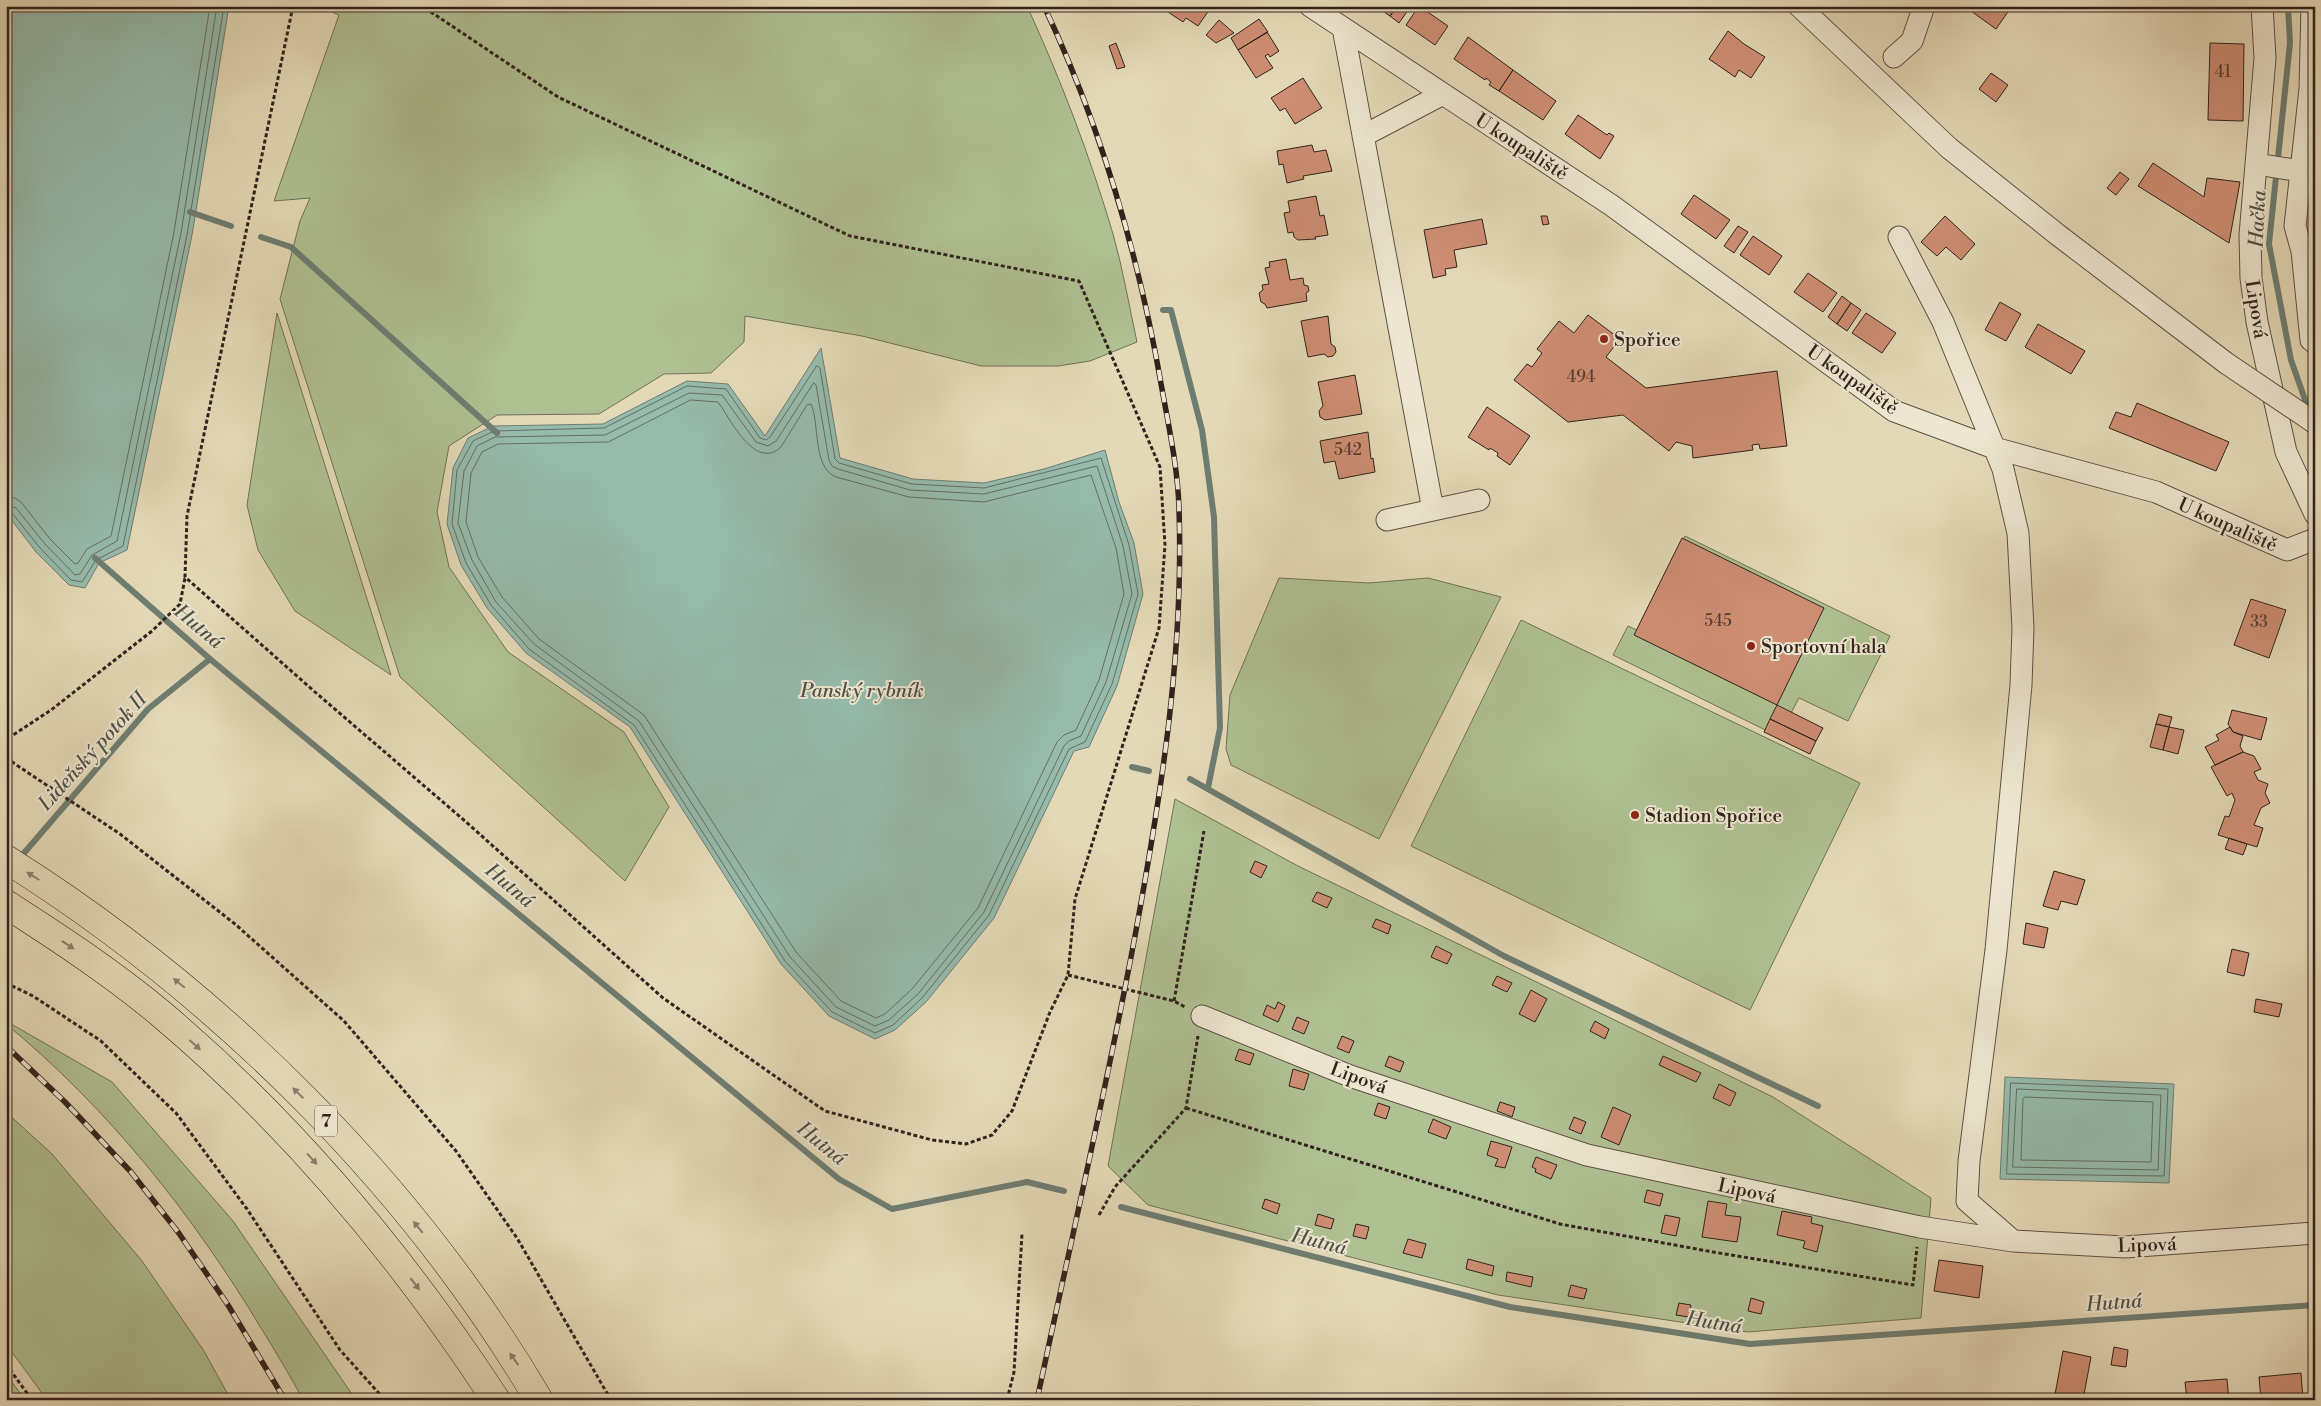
<svg xmlns="http://www.w3.org/2000/svg" width="2321" height="1406" font-family="'Libre Bodoni',serif">
  <rect width="100%" height="100%" fill="#e4d9b7"/>
  <filter id="stains"><feTurbulence type="fractalNoise" baseFrequency=".004" numOctaves="4"/><feColorMatrix values="0 0 0 0 .2 0 0 0 0 .09 0 0 0 0 .02 0 0 0 .5 -.17"/></filter>
  <radialGradient id="worn" r=".72"><stop offset=".6" stop-color="#630" stop-opacity="0"/><stop offset="1" stop-color="#630" stop-opacity=".3"/></radialGradient>
  <path fill="#afc092" stroke="#707157" d="M 318,6 L 1027,6 C 1061,80 1090,156 1113,234 C 1123,269 1129,306 1137,342 L 1090,361 L 1058,366 L 981,366 L 862,336 L 745,316 L 744,342 L 711,373 L 664,374 L 599,414 L 497,415 L 449,446 L 437,512 L 449,567 L 508,652 L 624,732 L 669,807 L 625,881 L 400,677 L 280,299 L 300,221 L 310,198 L 274,201 L 339,15 Z
    M 277,313 L 391,675 L 295,611 L 258,550 L 247,505 Z
    M 1685,536 L 1890,636 L 1848,721 L 1799,698 L 1791,713 L 1810,752 L 1613,655 L 1628,626 L 1639,631 Z
    M 1279,578 L 1369,583 L 1428,578 L 1501,597 L 1379,839 L 1231,765 L 1226,749 L 1230,695 Z
    M 1521,620 L 1860,783 L 1750,1010 L 1411,846 Z
    M 1175,799 L 1298,866 L 1773,1097 L 1931,1198 L 1921,1318 L 1748,1332 L 1498,1295 L 1148,1205 L 1108,1166 Z
    M 6,1021 L 112,1082 L 233,1221 L 356,1400 L 303,1400 C 290,1375 275,1351 261,1328 C 193,1215 108,1108 6,1024 Z
    M 6,1112 L 52,1154 L 142,1261 L 204,1351 L 231,1400 L 47,1400 L 6,1344 Z
    M 6,1374 L 25,1400 L 6,1400 Z"/>
  <path fill="#96baac" stroke="#6e7d72" d="M 6,6 L 229,6 L 192,235 L 127,550 L 99,563 L 85,588 L 69,585 L 36,552 L 6,513 Z
    M 821,348 L 840,458 L 913,479 L 984,483 L 1044,469 L 1105,450 L 1119,502 L 1134,543 L 1143,594 L 1117,686 L 1089,747 L 1074,751 L 994,918 L 926,1002 L 895,1030 L 875,1039 L 829,1016 L 781,964 L 630,727 L 526,653 L 487,608 L 461,565 L 447,524 L 453,468 L 468,438 L 493,426 L 603,424 L 687,381 L 728,384 L 765,436 Z
    M 2005,1077 L 2174,1084 L 2169,1183 L 2000,1179 Z"/>
  <g fill="none" stroke-linecap="round" stroke-linejoin="round">
    <path stroke="#646e64" stroke-width="1" d="M 817,366 L 820,368 L 835,459 L 839,463 L 912,484 L 984,488 L 1101,458 L 1129,545 L 1138,594 L 1112,684 L 1085,742 L 1069,749 L 989,915 L 922,998 L 893,1025 L 875,1033 L 832,1012 L 785,961 L 634,725 L 529,649 L 491,605 L 466,563 L 452,524 L 457,470 L 473,441 L 494,431 L 604,428 L 687,386 L 726,389 L 760,438 L 766,440 L 770,437 Z
      M 814,383 L 816,385 L 829,460 L 832,466 L 838,469 L 910,490 L 984,494 L 1097,466 L 1123,546 L 1132,594 L 1106,682 L 1081,736 L 1069,741 L 1064,746 L 984,912 L 918,994 L 889,1020 L 875,1026 L 836,1007 L 790,957 L 639,721 L 534,644 L 496,602 L 472,560 L 458,523 L 464,471 L 477,446 L 495,437 L 605,435 L 689,393 L 722,395 L 756,442 L 768,446 L 776,441 Z
      M 691,400 L 718,402 C 731,420 755,471 781,447 L 807,405 L 811,404 C 820,424 812,467 836,477 L 909,497 L 984,502 L 1091,475 L 1116,548 L 1124,594 L 1099,680 L 1076,730 L 1064,735 L 1057,742 L 978,908 L 912,989 L 885,1014 L 876,1018 L 841,1001 L 796,952 L 644,715 L 539,639 L 502,597 L 478,557 L 466,522 L 471,473 L 482,452 L 498,444 L 608,442 Z
      M 6,497 L 15,498 L 21,502 L 50,539 L 75,564 L 78,563 L 87,549 L 111,536 L 174,232 L 210,6
      M 6,504 L 16,508 L 45,544 L 75,575 L 80,574 L 92,555 L 117,541 L 181,233 L 217,6
      M 6,511 L 12,513 L 40,548 L 71,580 L 82,582 L 96,560 L 123,546 L 187,235 L 224,6
      M 2011,1083 L 2168,1089 L 2164,1176 L 2007,1174 Z
      M 2017,1089 L 2161,1095 L 2158,1170 L 2013,1167 Z
      M 2025,1097 L 2153,1102 L 2151,1162 L 2021,1160 L 2023,1099 Z"/>
    <path stroke="#6e7d72" stroke-width="6" d="M 2288,6 L 2290,43 L 2269,244 L 2291,360 L 2309,411
      M 190,212 L 231,226
      M 261,237 L 291,247 L 497,433
      M 1163,310 L 1171,310 L 1202,430 L 1214,517 L 1220,728 L 1208,788
      M 95,558 L 210,659 L 839,1179 L 892,1209 L 1027,1182 L 1064,1191
      M 1132,767 L 1149,771
      M 1190,779 L 1504,956 L 1818,1106
      M 18,860 L 148,709 L 210,659
      M 1121,1207 L 1510,1307 L 1750,1344 L 2315,1305"/>
  </g>
  <path fill="#ce8e73" stroke="#31221c" d="M 1163,6 L 1212,6 L 1198,26 L 1186,18 L 1183,22 L 1162,8 Z
    M 1384,6 L 1397,6 L 1390,16 L 1381,10 Z
    M 1397,6 L 1411,6 L 1399,23 L 1390,16 Z
    M 1419,6 L 1448,26 L 1435,45 L 1406,25 Z
    M 1964,6 L 2012,6 L 1996,29 Z
    M 1259,19 L 1268,32 L 1238,50 L 1231,38 Z
    M 1219,20 L 1234,33 L 1216,43 L 1206,35 Z
    M 1728,31 L 1744,44 L 1765,57 L 1751,78 L 1739,70 L 1735,77 L 1709,59 Z
    M 1267,32 L 1279,51 L 1270,57 L 1268,54 L 1265,56 L 1273,68 L 1256,78 L 1238,50 Z
    M 1468,37 L 1513,70 L 1499,91 L 1489,85 L 1491,82 L 1486,78 L 1485,80 L 1454,59 Z
    M 1116,43 L 1125,67 L 1117,69 L 1109,46 Z
    M 2210,43 L 2244,44 L 2243,121 L 2208,120 Z
    M 1513,70 L 1556,101 L 1543,120 L 1499,91 Z
    M 1991,73 L 2008,85 L 1996,102 L 1979,89 Z
    M 1303,78 L 1322,108 L 1295,124 L 1285,108 L 1280,111 L 1271,98 Z
    M 1578,115 L 1607,135 L 1609,133 L 1614,136 L 1600,159 L 1565,134 Z
    M 1312,145 L 1314,152 L 1326,150 L 1332,171 L 1303,176 L 1304,179 L 1287,183 L 1283,164 L 1279,165 L 1277,151 Z
    M 2153,163 L 2204,197 L 2207,178 L 2240,182 L 2229,243 L 2138,186 Z
    M 2120,172 L 2129,179 L 2116,195 L 2107,188 Z
    M 2314,180 L 2315,181 L 2315,224 L 2310,223 Z
    M 1694,195 L 1730,220 L 1716,239 L 1681,214 Z
    M 1316,196 L 1320,216 L 1324,215 L 1328,235 L 1315,237 L 1316,239 L 1298,240 L 1294,237 L 1293,232 L 1288,233 L 1284,213 L 1290,212 L 1288,201 Z
    M 1541,216 L 1547,216 L 1549,224 L 1543,225 Z
    M 1945,216 L 1975,244 L 1961,260 L 1946,247 L 1937,256 L 1921,242 Z
    M 1482,219 L 1487,244 L 1454,250 L 1457,267 L 1445,269 L 1446,275 L 1433,278 L 1424,230 Z
    M 1738,226 L 1748,232 L 1734,253 L 1724,246 Z
    M 1753,236 L 1782,256 L 1769,275 L 1740,255 Z
    M 1286,259 L 1290,280 L 1303,278 L 1304,285 L 1308,286 L 1309,291 L 1306,293 L 1307,301 L 1267,308 L 1265,304 L 1261,302 L 1259,293 L 1263,290 L 1262,285 L 1269,284 L 1265,268 L 1270,267 L 1269,262 Z
    M 1808,273 L 1837,293 L 1823,312 L 1794,292 Z
    M 1842,296 L 1851,303 L 1837,324 L 1828,317 Z
    M 2000,302 L 2021,314 L 2006,341 L 1985,330 Z
    M 1851,303 L 1861,310 L 1847,331 L 1837,324 Z
    M 1866,313 L 1896,333 L 1882,353 L 1852,333 Z
    M 1588,315 L 1620,339 L 1606,357 L 1646,388 L 1777,371 L 1787,446 L 1760,449 L 1759,444 L 1752,445 L 1753,450 L 1693,458 L 1692,446 L 1676,442 L 1669,451 L 1623,415 L 1568,422 L 1514,380 L 1527,364 L 1532,367 L 1542,353 L 1537,349 L 1559,321 L 1574,333 Z
    M 1328,316 L 1331,344 L 1335,347 L 1336,352 L 1333,356 L 1328,357 L 1324,354 L 1308,357 L 1301,321 Z
    M 2038,324 L 2085,351 L 2071,374 L 2025,347 Z
    M 1355,375 L 1362,414 L 1325,420 L 1320,417 L 1319,411 L 1323,406 L 1318,382 Z
    M 2137,403 L 2229,442 L 2216,471 L 2109,428 L 2116,412 L 2131,417 Z
    M 1487,407 L 1530,436 L 1510,465 L 1497,456 L 1498,453 L 1490,448 L 1489,450 L 1468,437 Z
    M 1368,432 L 1371,459 L 1373,458 L 1375,472 L 1339,479 L 1335,461 L 1324,463 L 1320,441 Z
    M 1682,538 L 1824,608 L 1777,705 L 1634,635 Z
    M 2251,599 L 2286,610 L 2269,658 L 2234,645 Z
    M 1777,705 L 1823,728 L 1816,741 L 1770,719 Z
    M 2232,710 L 2267,718 L 2261,740 L 2233,732 L 2228,724 Z
    M 2159,714 L 2172,717 L 2169,727 L 2156,724 Z
    M 1770,719 L 1816,741 L 1810,754 L 1764,732 Z
    M 2156,724 L 2169,727 L 2163,750 L 2150,747 Z
    M 2169,727 L 2184,730 L 2178,754 L 2163,750 Z
    M 2230,727 L 2233,732 L 2243,736 L 2240,746 L 2243,752 L 2215,765 L 2205,747 L 2219,740 L 2216,735 Z
    M 2243,752 L 2254,756 L 2261,769 L 2254,772 L 2258,780 L 2268,784 L 2265,793 L 2270,803 L 2261,808 L 2254,825 L 2263,828 L 2257,847 L 2218,835 L 2225,816 L 2229,817 L 2235,800 L 2232,793 L 2227,796 L 2211,767 Z
    M 2229,838 L 2247,844 L 2243,855 L 2225,849 Z
    M 1255,861 L 1267,866 L 1261,878 L 1250,872 Z
    M 2054,871 L 2085,880 L 2077,905 L 2061,901 L 2058,910 L 2043,906 Z
    M 1317,892 L 1332,898 L 1327,908 L 1312,901 Z
    M 1376,919 L 1391,925 L 1388,934 L 1372,927 Z
    M 2026,923 L 2048,928 L 2044,948 L 2023,944 Z
    M 1436,946 L 1452,954 L 1447,964 L 1431,957 Z
    M 2232,949 L 2249,953 L 2244,976 L 2227,972 Z
    M 1497,976 L 1512,983 L 1507,992 L 1492,985 Z
    M 1531,990 L 1547,999 L 1535,1022 L 1519,1014 Z
    M 2256,999 L 2282,1004 L 2279,1017 L 2254,1012 Z
    M 1278,1002 L 1285,1006 L 1278,1022 L 1263,1015 L 1267,1005 L 1275,1009 Z
    M 1297,1017 L 1309,1022 L 1304,1034 L 1292,1029 Z
    M 1595,1021 L 1609,1029 L 1605,1039 L 1590,1031 Z
    M 1342,1036 L 1354,1041 L 1349,1053 L 1337,1048 Z
    M 1239,1049 L 1254,1054 L 1250,1065 L 1235,1060 Z
    M 1389,1056 L 1404,1062 L 1400,1072 L 1385,1066 Z
    M 1663,1056 L 1701,1073 L 1696,1082 L 1659,1065 Z
    M 1293,1069 L 1309,1074 L 1304,1090 L 1289,1086 Z
    M 1719,1084 L 1736,1093 L 1730,1106 L 1713,1098 Z
    M 1500,1102 L 1515,1107 L 1512,1117 L 1497,1111 Z
    M 1378,1103 L 1390,1107 L 1386,1119 L 1374,1115 Z
    M 1613,1107 L 1631,1115 L 1619,1145 L 1601,1137 Z
    M 1574,1117 L 1586,1122 L 1581,1134 L 1569,1129 Z
    M 1433,1119 L 1451,1127 L 1446,1139 L 1428,1132 Z
    M 1491,1141 L 1512,1147 L 1505,1168 L 1495,1166 L 1498,1159 L 1487,1155 Z
    M 1536,1157 L 1557,1165 L 1551,1179 L 1535,1172 L 1536,1169 L 1532,1167 Z
    M 1647,1190 L 1663,1194 L 1660,1206 L 1644,1202 Z
    M 1265,1199 L 1280,1204 L 1277,1214 L 1262,1208 Z
    M 1708,1201 L 1727,1204 L 1725,1215 L 1741,1217 L 1737,1242 L 1702,1237 Z
    M 1782,1211 L 1812,1217 L 1811,1223 L 1823,1226 L 1817,1252 L 1803,1248 L 1805,1241 L 1777,1235 Z
    M 1318,1214 L 1334,1219 L 1331,1229 L 1315,1225 Z
    M 1665,1215 L 1680,1218 L 1676,1236 L 1661,1233 Z
    M 1356,1224 L 1369,1227 L 1366,1239 L 1353,1236 Z
    M 1408,1239 L 1426,1244 L 1422,1258 L 1403,1253 Z
    M 1468,1259 L 1494,1266 L 1492,1276 L 1466,1269 Z
    M 1939,1260 L 1983,1266 L 1979,1298 L 1934,1291 Z
    M 1507,1272 L 1533,1277 L 1531,1287 L 1506,1281 Z
    M 1571,1285 L 1587,1289 L 1584,1299 L 1568,1296 Z
    M 1751,1298 L 1764,1302 L 1761,1314 L 1748,1311 Z
    M 1679,1303 L 1691,1305 L 1689,1317 L 1676,1315 Z
    M 2114,1347 L 2128,1350 L 2126,1367 L 2111,1365 Z
    M 2063,1351 L 2091,1357 L 2083,1400 L 2054,1400 Z
    M 2301,1373 L 2303,1399 L 2261,1400 L 2259,1377 Z
    M 2227,1379 L 2229,1400 L 2187,1400 L 2185,1382 Z"/>
  <g fill="none" stroke-linecap="round" stroke-linejoin="round">
    <g stroke="#5e5043" stroke-width="23">
      <path id="minor" d="M 1310,6 L 1611,205 L 1894,411 L 1994,448 L 2156,492 L 2287,550 L 2315,539
        M 1799,6 L 1949,148 L 2058,235 L 2226,363
        M 2262,6 L 2265,58 L 2250,235 L 2251,278 L 2257,322 L 2286,452 L 2315,514
        M 2312,6 L 2310,89 L 2295,226 L 2302,251 L 2311,340 L 2315,343
        M 1343,28 L 1433,510
        M 1894,57 L 1912,41 L 1924,6
        M 1363,136 L 1443,94
        M 2257,164 L 2300,171
        M 1899,237 L 1943,322 L 2003,469 L 2018,533 L 2023,628 L 2021,685 L 1996,950 L 1969,1161 L 1967,1201 L 2013,1241
        M 1387,520 L 1479,500
        M 1202,1016 L 1350,1076 L 1587,1155 L 1920,1227 L 2013,1241 L 2125,1247 L 2315,1233"/>
    </g>
    <g stroke="#31221c" stroke-width="29">
      <path id="highway" d="M 6,859 C 219,993 411,1183 539,1400
        M 6,904 C 59,938 112,973 160,1013 C 292,1124 402,1256 496,1400"/>
    </g>
    <path stroke="#31221c" stroke-width="3" stroke-dasharray="4 2.5" stroke-linecap="butt" d="M 293,6 L 187,516 L 185,577 L 315,692 L 465,821 L 663,998 L 825,1111 L 932,1140 L 966,1144 L 992,1135 L 1012,1111 L 1050,1012 L 1068,975 L 1075,899 L 1159,628 L 1165,545 L 1160,467 L 1079,281 L 850,236 L 558,97 L 422,6
      M 6,744 L 7,739 L 51,710 L 152,631 L 180,604 L 185,578
      M 6,758 L 120,834 L 235,924 L 344,1021 L 456,1151 L 517,1238 L 611,1400
      M 1068,975 L 1174,1001 L 1185,1007
      M 6,983 L 33,996 L 101,1041 L 176,1113 L 247,1209 L 340,1350 L 385,1400
      M 1174,1001 L 1204,831
      M 1186,1108 L 1560,1224 L 1713,1252 L 1913,1285 L 1917,1247
      M 1099,1215 L 1115,1187 L 1186,1108 L 1198,1036
      M 6,1364 L 32,1400
      M 1007,1400 L 1014,1372 L 1022,1234"/>
    <use href="#minor" stroke="#ede6d0" stroke-width="21"/>
    <use href="#highway" stroke="#e4d9b7" stroke-width="28"/>
    <g stroke="#31221c" stroke-width="5.5">
      <path id="rail" d="M 6,1046 L 65,1102 L 131,1172 L 178,1232 L 228,1305 L 285,1400
        M 1037,1400 C 1070,1245 1106,1091 1135,936 C 1161,795 1184,654 1179,509 C 1178,469 1169,428 1162,389 C 1139,256 1102,129 1044,6"/>
    </g>
    <use href="#rail" stroke="#ede6d0" stroke-width="4" stroke-dasharray="11" stroke-linecap="butt"/>
    <g stroke="#5e5043" stroke-width="23" stroke-linecap="butt">
      <path id="minor-bridge" d="M 2226,363 L 2315,423"/>
    </g>
    <use href="#minor-bridge" stroke="#ede6d0" stroke-width="21"/>
  </g>
  <defs><path id="oneway-solid" d="M-6-.8H1V-3.2L6.5 0L1 3.2V.8H-6Z" transform="scale(1.25)"/></defs>
  <g fill="#8a7e6a">
    <use href="#oneway-solid" transform="translate(33 876) rotate(-148)"/>
    <use href="#oneway-solid" transform="translate(68 945) rotate(34)"/>
    <use href="#oneway-solid" transform="translate(179 983) rotate(-140)"/>
    <use href="#oneway-solid" transform="translate(195 1045) rotate(42)"/>
    <use href="#oneway-solid" transform="translate(298 1093) rotate(-136)"/>
    <use href="#oneway-solid" transform="translate(312 1159) rotate(48)"/>
    <use href="#oneway-solid" transform="translate(418 1227) rotate(-129)"/>
    <use href="#oneway-solid" transform="translate(415 1284) rotate(52)"/>
    <use href="#oneway-solid" transform="translate(514 1359) rotate(-125)"/>
  </g>
  <g fill="#8f2418" stroke="#ede6d0" stroke-width="2">
    <circle cx="1604" cy="339" r="5"/>
    <circle cx="1751" cy="646" r="5"/>
    <circle cx="1635" cy="815" r="5"/>
  </g>
  <g text-anchor="middle" stroke-width="4" stroke-linejoin="round" paint-order="stroke">
    <g font-size="16" fill="#583d32">
      <text x="2223" y="77">41</text>
      <text x="1581" y="382">494</text>
      <text x="1348" y="455">542</text>
      <text x="1718" y="626">545</text>
      <text x="2259" y="627">33</text>
    </g>
    <rect fill="#ede6d0" stroke="#695d52" stroke-width="1" x="315" y="1105.5" width="22" height="31" rx="4"/>
    <g font-size="18" font-weight="bold" fill="#31221c">
      <text x="326" y="1127">7</text>
    </g>
    <g font-size="19" fill="#31221c" stroke="#ede6d0">
      <text transform="translate(1522 146) rotate(33)" y="7">U koupaliště</text>
      <text transform="translate(2257 309) rotate(81)" y="7">Lipová</text>
      <text transform="translate(1853 379) rotate(35)" y="7">U koupaliště</text>
      <text transform="translate(2228 524) rotate(24)" y="7">U koupaliště</text>
      <text transform="translate(1359 1077) rotate(20)" y="7">Lipová</text>
      <text transform="translate(1747 1190) rotate(12)" y="7">Lipová</text>
      <text transform="translate(2147 1244) rotate(-2)" y="7">Lipová</text>
    </g>
    <g font-size="19" fill="#31221c" stroke="#ede6d0" text-anchor="start">
      <text x="1614" y="346">Spořice</text>
      <text x="1761" y="653">Sportovní hala</text>
      <text x="1645" y="822">Stadion Spořice</text>
    </g>
    <g font-size="20" font-style="italic" fill="#4f5047" stroke="#ede6d0">
      <text transform="translate(2257 219) rotate(-87)" y="7">Hačka</text>
      <text transform="translate(199 626) rotate(40)" y="7">Hutná</text>
      <text x="862" y="697">Panský rybník</text>
      <text transform="translate(92 751) rotate(-48)" y="7">Lideňský potok II</text>
      <text transform="translate(510 885) rotate(40)" y="7">Hutná</text>
      <text transform="translate(822 1143) rotate(39)" y="7">Hutná</text>
      <text transform="translate(1319 1241) rotate(14)" y="7">Hutná</text>
      <text transform="translate(2114 1302) rotate(-4)" y="7">Hutná</text>
      <text transform="translate(1714 1322) rotate(9)" y="7">Hutná</text>
    </g>
  </g>
  <rect width="2321" height="1406" fill="none" stroke="#e4d9b7" stroke-width="25"/>
  <rect x="8" y="8" width="2306" height="1391" fill="none" stroke="#31221c" stroke-width="2.5"/>
  <rect x="12" y="12" width="2296" height="1381" fill="none" stroke="#31221c"/>
  <rect width="100%" height="100%" filter="url(#stains)"/>
  <rect width="100%" height="100%" fill="url(#worn)"/>
</svg>
